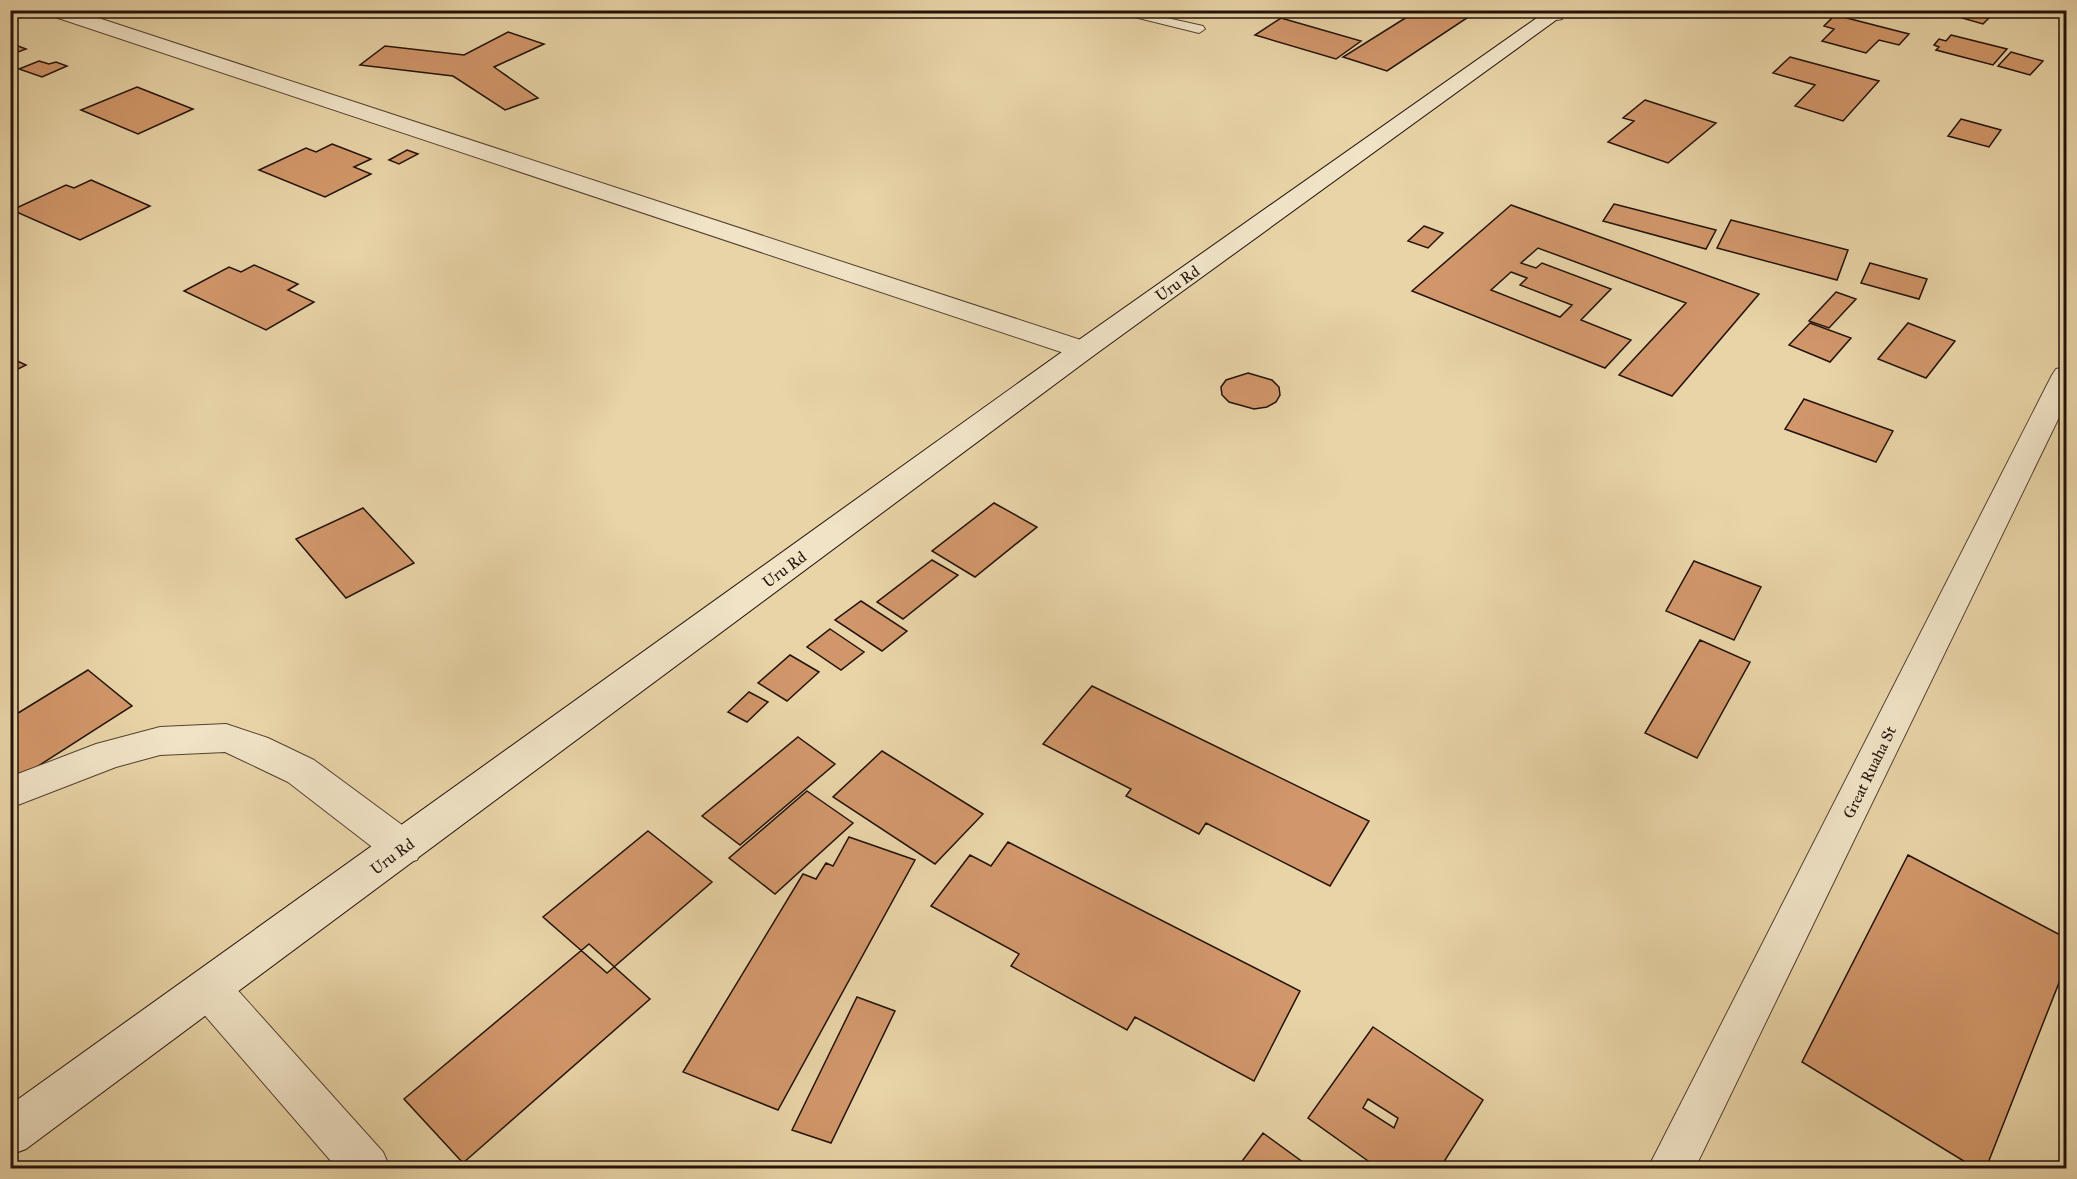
<svg xmlns="http://www.w3.org/2000/svg" width="2077" height="1179" font-family="'IM FELL Great Primer',serif">
  <rect width="100%" height="100%" fill="#e8d4a7"/>
  <filter id="stains"><feTurbulence type="fractalNoise" baseFrequency=".00333" numOctaves="4"/><feColorMatrix values="0 0 0 0 .2 0 0 0 0 .09 0 0 0 0 .02 0 0 0 .5 -.17"/></filter>
  <radialGradient id="worn" r=".72"><stop offset=".6" stop-color="#630" stop-opacity="0"/><stop offset="1" stop-color="#630" stop-opacity=".3"/></radialGradient>
  <path fill="#d1976a" stroke="#23120b" stroke-width="1.5" fill-rule="evenodd" d="M 1411,10 L 1479,10 L 1387,71 L 1343,57 L 1415,12 Z
    M 1943,10 L 1997,10 L 1983,24 L 1941,12 Z
    M 1835,15 L 1909,34 L 1899,45 L 1879,40 L 1866,53 L 1822,41 L 1834,29 L 1824,26 Z
    M 1281,18 L 1361,41 L 1336,59 L 1255,35 Z
    M 508,32 L 544,44 L 494,67 L 538,98 L 505,110 L 453,76 L 360,65 L 385,46 L 464,55 Z
    M 1951,35 L 2007,49 L 1993,65 L 1936,50 L 1939,47 L 1934,45 L 1939,39 L 1946,41 Z
    M 10,43 L 26,49 L 10,55 Z
    M 2011,52 L 2043,61 L 2030,75 L 1998,66 Z
    M 1790,57 L 1879,81 L 1843,121 L 1795,106 L 1815,85 L 1773,73 Z
    M 39,61 L 49,64 L 56,62 L 67,66 L 42,77 L 19,69 Z
    M 137,87 L 193,109 L 138,134 L 81,110 Z
    M 1645,100 L 1716,123 L 1668,163 L 1608,142 L 1634,121 L 1623,118 Z
    M 1961,119 L 2001,130 L 1989,147 L 1948,136 Z
    M 332,144 L 371,159 L 354,167 L 371,174 L 325,197 L 259,170 L 306,148 L 316,152 Z
    M 407,150 L 418,154 L 399,164 L 389,160 Z
    M 91,180 L 150,206 L 80,240 L 12,210 L 66,185 L 74,188 Z
    M 1614,204 L 1716,230 L 1706,249 L 1603,221 Z
    M 1511,205 L 1759,294 L 1672,396 L 1619,375 L 1686,303 L 1538,248 L 1521,263 L 1536,268 L 1542,263 L 1611,289 L 1581,320 L 1631,340 L 1605,368 L 1412,291 ZM 1511,272 L 1527,278 L 1520,285 L 1572,305 L 1560,317 L 1491,290 Z
    M 1731,220 L 1848,250 L 1837,280 L 1717,248 Z
    M 1424,226 L 1443,233 L 1428,248 L 1408,241 Z
    M 1870,263 L 1927,279 L 1919,299 L 1861,283 Z
    M 254,265 L 298,284 L 288,290 L 314,302 L 266,330 L 184,291 L 229,267 L 241,272 Z
    M 1836,292 L 1856,299 L 1829,328 L 1809,321 Z
    M 1810,323 L 1851,338 L 1830,362 L 1789,345 Z
    M 1908,323 L 1955,341 L 1926,378 L 1878,359 Z
    M 15,360 L 26,365 L 10,373 L 10,362 Z
    M 1248,373 L 1272,380 L 1279,387 L 1280,395 L 1276,402 L 1267,407 L 1254,409 L 1229,402 L 1222,395 L 1221,387 L 1226,380 Z
    M 1804,399 L 1893,431 L 1876,462 L 1785,429 Z
    M 994,503 L 1037,527 L 975,577 L 932,551 Z
    M 363,508 L 414,563 L 346,598 L 296,539 Z
    M 932,560 L 958,575 L 903,619 L 877,602 Z
    M 1694,561 L 1761,587 L 1734,640 L 1666,611 Z
    M 861,601 L 907,631 L 882,651 L 835,620 Z
    M 830,629 L 864,652 L 841,670 L 807,647 Z
    M 1700,640 L 1750,662 L 1697,758 L 1645,733 Z
    M 790,655 L 819,672 L 787,701 L 758,683 Z
    M 88,670 L 132,706 L 10,784 L 10,718 Z
    M 1092,686 L 1369,821 L 1330,886 L 1206,823 L 1199,834 L 1126,796 L 1131,789 L 1043,744 Z
    M 749,692 L 768,702 L 747,722 L 728,712 Z
    M 798,737 L 835,764 L 740,845 L 702,816 Z
    M 882,751 L 983,814 L 935,864 L 833,797 Z
    M 807,791 L 853,823 L 775,894 L 729,858 Z
    M 648,831 L 712,882 L 607,973 L 543,917 Z
    M 849,837 L 915,860 L 778,1110 L 683,1072 L 803,874 L 816,879 L 826,863 L 833,866 Z
    M 1008,842 L 1300,991 L 1254,1081 L 1135,1017 L 1127,1030 L 1011,966 L 1019,954 L 931,906 L 970,855 L 991,866 Z
    M 1908,855 L 2066,938 L 2066,965 L 1986,1168 L 1975,1168 L 1802,1062 Z
    M 589,944 L 650,999 L 463,1163 L 404,1099 Z
    M 857,997 L 895,1011 L 831,1143 L 792,1130 Z
    M 1373,1027 L 1483,1100 L 1440,1168 L 1378,1168 L 1308,1118 ZM 1368,1099 L 1398,1118 L 1394,1128 L 1363,1108 Z
    M 1263,1133 L 1311,1168 L 1237,1168 Z"/>
  <g fill="none" stroke-linecap="round" stroke-linejoin="round">
    <g stroke="#544232" stroke-width="2">
      <path id="lane" d="M 1106,10 L 1131,10 L 1203,26 L 1205,29 L 1199,33 Z"/>
    </g>
    <g stroke="#544232" stroke-width="2">
      <path id="street" d="M 44,10 L 74,10 L 1093,344 L 1097,350 L 1093,356 L 1083,358 L 1073,356 L 46,14 Z
        M 1529,10 L 1561,10 L 1565,15 L 1562,19 C 1552,22 1535,18 1529,10 Z
        M 2066,367 L 2066,403 L 1695,1168 L 1648,1168 L 2052,375 L 2056,369 Z
        M 226,724 L 268,738 L 314,760 L 417,836 L 423,848 L 417,860 L 403,864 L 389,860 L 288,782 L 225,752 L 160,755 L 116,767 L 10,808 L 10,777 L 96,744 L 160,727 Z
        M 209,970 L 224,975 L 383,1152 L 390,1168 L 337,1168 L 194,1003 L 188,989 L 194,975 Z"/>
    </g>
    <g stroke="#23120b" stroke-width="2">
      <path id="secondary" d="M 1548,10 L 1570,10 L 1093,356 L 26,1149 L 10,1155 L 10,1105 L 1073,344 Z"/>
    </g>
    <use href="#lane" fill="#f0e3c6" fill-rule="evenodd"/>
    <use href="#street" fill="#f0e3c6" fill-rule="evenodd"/>
    <use href="#secondary" fill="#f0e3c6" fill-rule="evenodd"/>
  </g>
  <g text-anchor="middle" stroke-width="4.5" stroke-linejoin="round" paint-order="stroke">
    <g font-size="16" fill="#23120b" stroke="#f0e3c6">
      <text transform="translate(1177 283) rotate(-35)" y="6">Uru Rd</text>
      <text transform="translate(784 569) rotate(-36)" y="6">Uru Rd</text>
      <text transform="translate(1869 772) rotate(-64)" y="6">Great Ruaha St</text>
      <text transform="translate(392 856) rotate(-36)" y="6">Uru Rd</text>
    </g>
  </g>
  <rect width="2077" height="1179" fill="none" stroke="#e8d4a7" stroke-width="36"/>
  <rect x="12" y="12" width="2053" height="1155" fill="none" stroke="#23120b" stroke-width="3"/>
  <rect x="18" y="18" width="2041" height="1143" fill="none" stroke="#23120b" stroke-width="1.5"/>
  <rect width="100%" height="100%" filter="url(#stains)"/>
  <rect width="100%" height="100%" fill="url(#worn)"/>
</svg>
